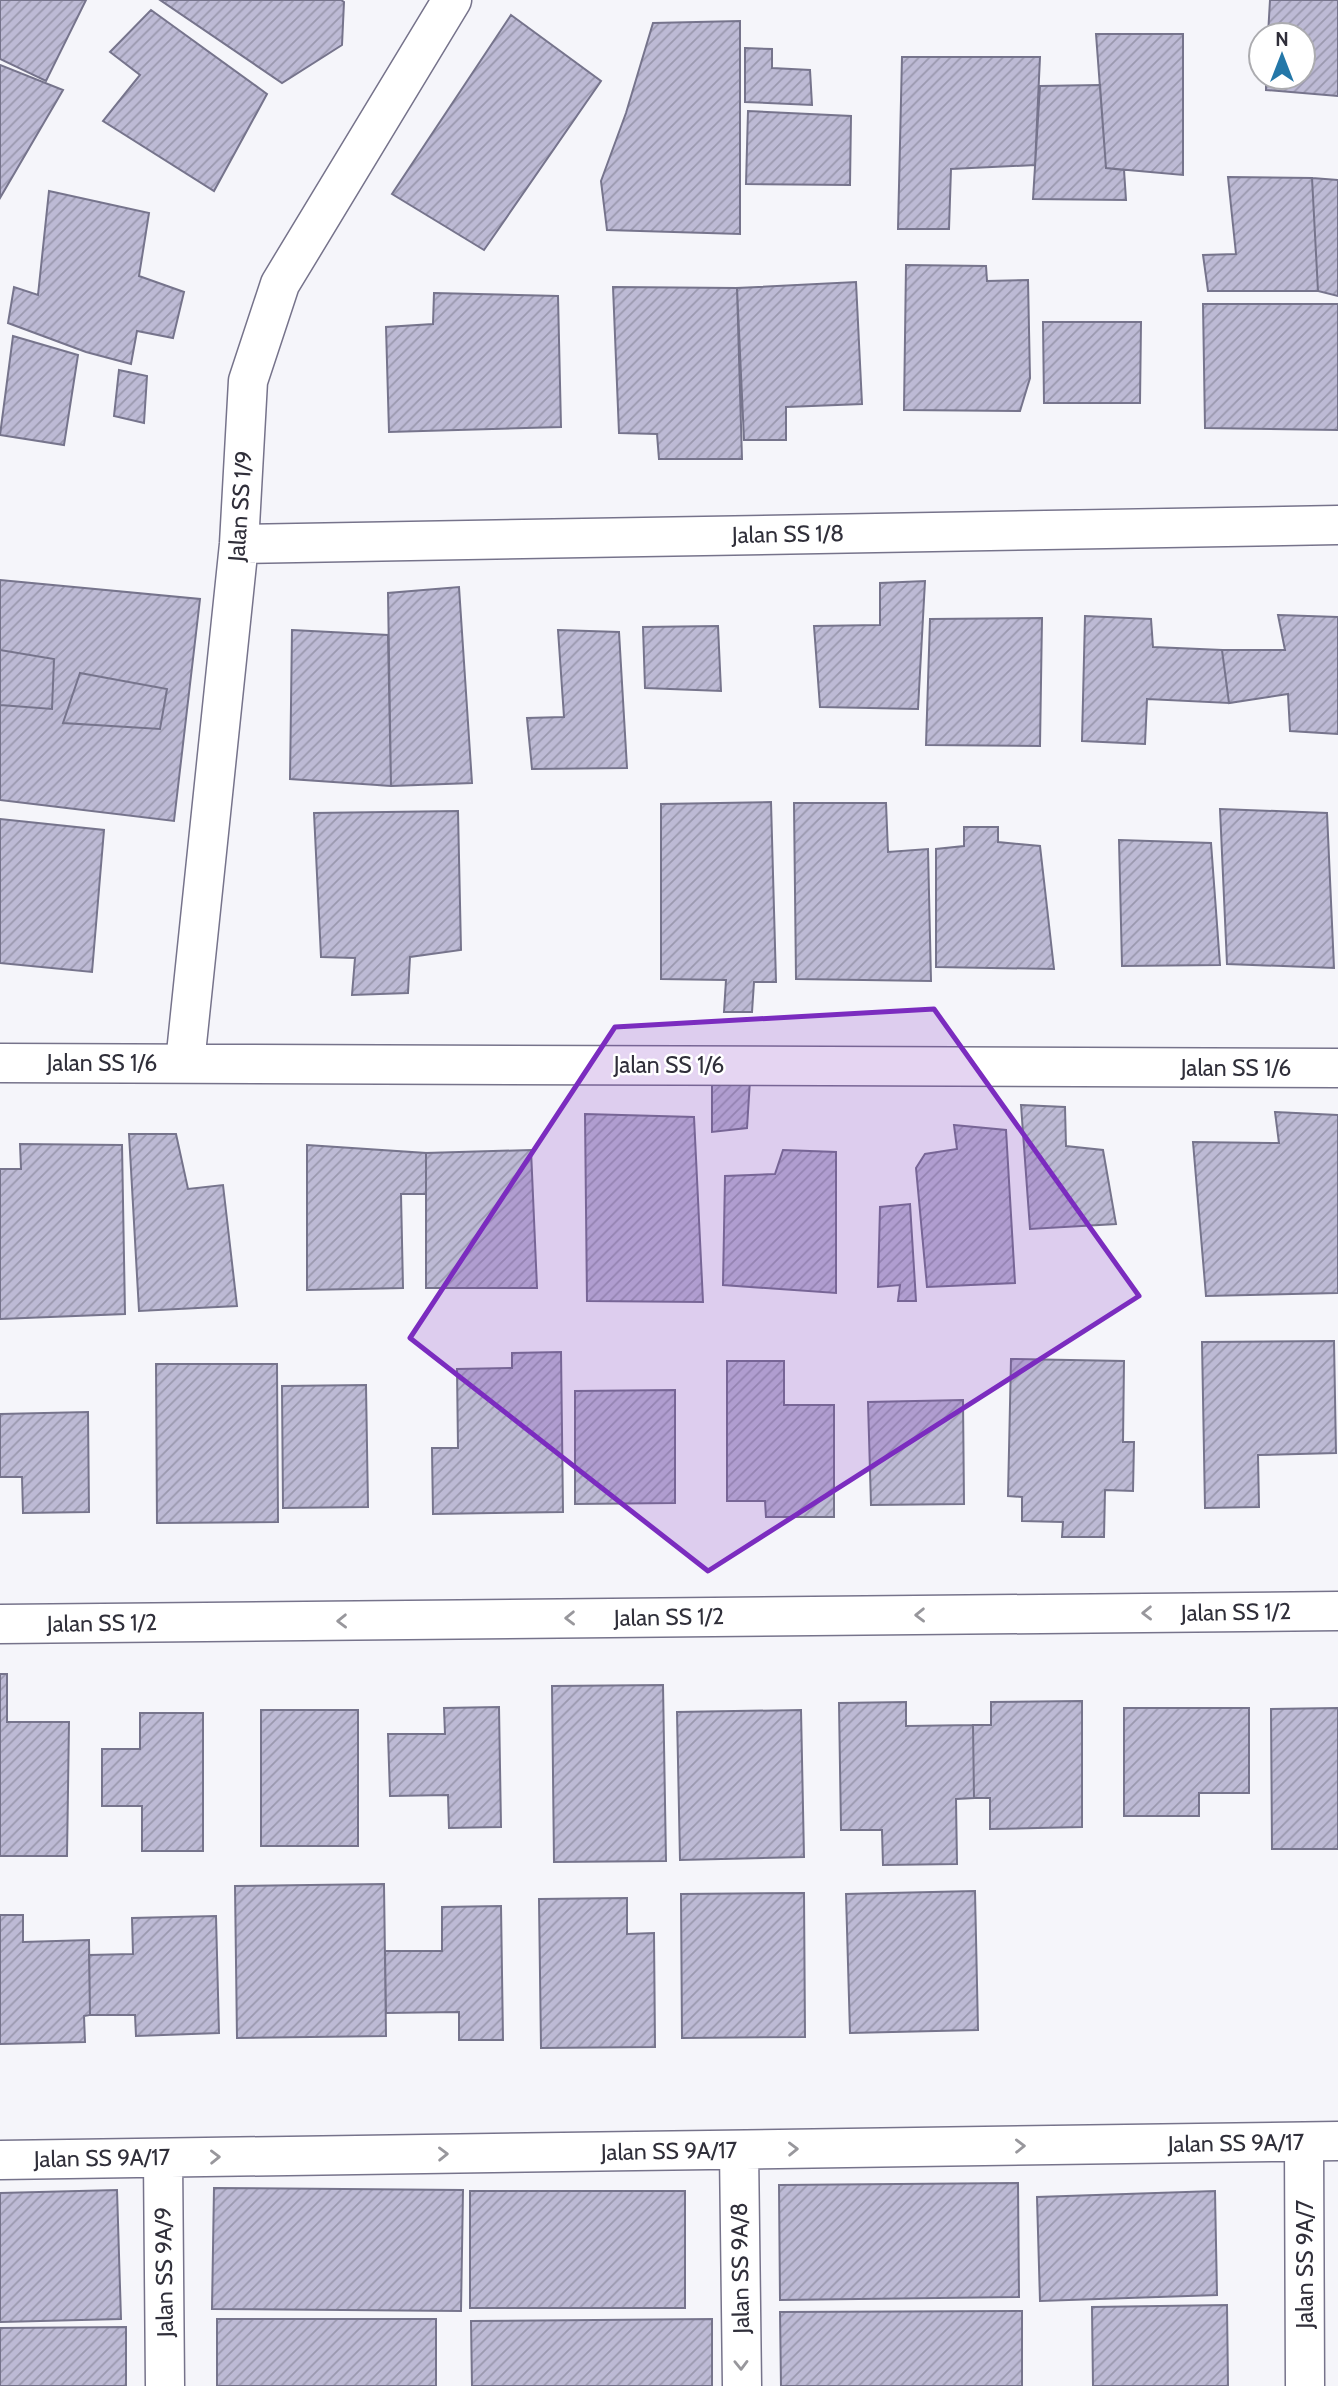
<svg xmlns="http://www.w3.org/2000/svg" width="1338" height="2386" font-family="Cabin,sans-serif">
  <defs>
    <pattern id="building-hatch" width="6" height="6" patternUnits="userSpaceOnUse" patternTransform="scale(1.75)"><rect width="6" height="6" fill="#bdbad5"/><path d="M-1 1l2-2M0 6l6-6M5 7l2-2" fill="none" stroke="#9a98ae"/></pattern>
  </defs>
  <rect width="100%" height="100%" fill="#f5f5fa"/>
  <path fill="url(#building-hatch)" stroke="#76748c" stroke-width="2" d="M 0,0 L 86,0 L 46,81 L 0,59 Z
    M 160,0 L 341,0 L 344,2 L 342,45 L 282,83 Z
    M 1270,0 L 1338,0 L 1338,96 L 1266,90 L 1266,77 L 1303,77 L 1303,35 L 1268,35 Z
    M 151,10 L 267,94 L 214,191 L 103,121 L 140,75 L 110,52 Z
    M 511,15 L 601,81 L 484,250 L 392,194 Z
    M 740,21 L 740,234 L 607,230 L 601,181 L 626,113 L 653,23 Z
    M 1096,34 L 1183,34 L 1183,175 L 1106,168 Z
    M 745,48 L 772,49 L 772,68 L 810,70 L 812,105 L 745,102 Z
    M 902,57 L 1040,57 L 1035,165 L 951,169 L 949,229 L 898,229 Z
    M 0,65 L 63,90 L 0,198 Z
    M 1100,85 L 1106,168 L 1124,170 L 1126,200 L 1033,199 L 1040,86 Z
    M 748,111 L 851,116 L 850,185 L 746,184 Z
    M 1228,177 L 1312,178 L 1318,291 L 1208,291 L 1203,255 L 1236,254 Z
    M 1312,178 L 1338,180 L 1338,296 L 1318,291 Z
    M 49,191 L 149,213 L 139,276 L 184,292 L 173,338 L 137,331 L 131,364 L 86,352 L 8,323 L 14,287 L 38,295 Z
    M 906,265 L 986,266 L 987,281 L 1028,280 L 1030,378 L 1020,411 L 904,410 Z
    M 856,282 L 862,404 L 786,407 L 786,440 L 744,440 L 737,288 Z
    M 613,287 L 737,288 L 742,459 L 659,459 L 657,434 L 619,433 Z
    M 434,293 L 558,296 L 561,427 L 389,432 L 386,327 L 433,324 Z
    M 1203,304 L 1338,304 L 1338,430 L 1205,428 Z
    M 1043,322 L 1141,322 L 1140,403 L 1044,403 Z
    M 13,336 L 78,355 L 64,445 L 0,435 Z
    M 119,370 L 147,376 L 144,423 L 114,416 Z
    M 0,580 L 200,599 L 174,821 L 0,800 Z
    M 925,581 L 918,709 L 820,707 L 814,626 L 880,625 L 880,583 Z
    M 459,587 L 472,783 L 391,786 L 388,593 Z
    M 1278,615 L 1338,617 L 1338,734 L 1290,731 L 1288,694 L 1229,703 L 1222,650 L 1285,650 Z
    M 1085,616 L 1151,619 L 1153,647 L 1222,650 L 1229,703 L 1147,699 L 1145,744 L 1082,741 Z
    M 1042,618 L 1040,746 L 926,745 L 930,619 Z
    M 718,626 L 721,691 L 645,688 L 643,627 Z
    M 292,630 L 388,635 L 391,786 L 290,779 Z
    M 558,630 L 619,632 L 627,768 L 532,769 L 527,718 L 564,717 Z
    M 0,650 L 54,659 L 52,709 L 0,705 Z
    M 80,673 L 167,689 L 160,729 L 63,723 Z
    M 771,802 L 776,982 L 754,982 L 752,1012 L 724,1012 L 726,980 L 661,979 L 661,804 Z
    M 794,803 L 886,803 L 888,852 L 928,849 L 931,981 L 796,979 Z
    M 1220,809 L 1327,813 L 1334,968 L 1227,964 Z
    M 458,811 L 461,950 L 410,957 L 408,993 L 352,995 L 355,958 L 321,957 L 314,813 Z
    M 0,819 L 104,830 L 92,972 L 0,963 Z
    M 964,827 L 998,827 L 998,842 L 1040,846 L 1054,969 L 936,967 L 936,849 L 964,846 Z
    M 1119,840 L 1211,843 L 1220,965 L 1122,966 Z
    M 712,1080 L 750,1080 L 747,1128 L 712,1132 Z
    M 1021,1105 L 1065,1107 L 1066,1146 L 1103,1150 L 1116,1224 L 1030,1229 Z
    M 1275,1112 L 1338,1115 L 1338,1293 L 1206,1296 L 1193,1142 L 1279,1143 Z
    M 585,1114 L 694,1117 L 703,1302 L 587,1301 Z
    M 954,1125 L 1006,1130 L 1015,1283 L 927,1287 L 916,1168 L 925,1154 L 957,1149 Z
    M 129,1134 L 176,1134 L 188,1189 L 223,1185 L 237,1306 L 139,1311 Z
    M 20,1144 L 122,1145 L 125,1314 L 0,1319 L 0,1169 L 21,1169 Z
    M 307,1145 L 426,1153 L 426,1194 L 401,1194 L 403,1288 L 307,1290 Z
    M 531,1150 L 537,1288 L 426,1288 L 426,1153 Z
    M 783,1150 L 836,1152 L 836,1293 L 723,1285 L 725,1176 L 775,1174 Z
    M 910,1204 L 916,1301 L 898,1301 L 900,1285 L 878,1287 L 880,1207 Z
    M 1334,1341 L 1336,1453 L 1258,1455 L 1259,1507 L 1205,1508 L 1202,1342 Z
    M 561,1352 L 563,1512 L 433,1514 L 432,1448 L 458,1448 L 457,1369 L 512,1368 L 512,1353 Z
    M 1011,1359 L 1124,1361 L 1123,1442 L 1134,1442 L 1133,1491 L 1105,1490 L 1104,1537 L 1062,1537 L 1063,1522 L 1022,1521 L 1022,1497 L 1008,1496 Z
    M 727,1361 L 784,1361 L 784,1405 L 834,1405 L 834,1517 L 766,1517 L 765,1501 L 727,1501 Z
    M 156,1364 L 277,1364 L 278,1522 L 157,1523 Z
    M 366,1385 L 368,1507 L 283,1508 L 282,1386 Z
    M 675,1390 L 675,1503 L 575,1504 L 575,1391 Z
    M 963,1400 L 964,1504 L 871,1505 L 868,1402 Z
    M 88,1412 L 89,1512 L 23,1513 L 22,1477 L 0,1477 L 0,1414 Z
    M 0,1674 L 7,1674 L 7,1722 L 69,1722 L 67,1856 L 0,1856 Z
    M 663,1685 L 666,1861 L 554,1862 L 552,1686 Z
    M 1082,1701 L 1082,1827 L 990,1829 L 990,1798 L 974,1798 L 973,1725 L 991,1725 L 991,1702 Z
    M 906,1702 L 906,1726 L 973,1725 L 974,1798 L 956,1799 L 957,1864 L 883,1865 L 882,1830 L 841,1830 L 839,1703 Z
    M 499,1707 L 501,1827 L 449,1828 L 448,1795 L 390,1796 L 388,1734 L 445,1734 L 444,1708 Z
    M 1124,1708 L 1249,1708 L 1249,1793 L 1199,1793 L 1199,1816 L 1124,1816 Z
    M 1338,1708 L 1338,1849 L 1272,1849 L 1271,1709 Z
    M 261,1710 L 358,1710 L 358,1846 L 261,1846 Z
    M 801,1710 L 804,1857 L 680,1860 L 677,1712 Z
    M 140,1713 L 203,1713 L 203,1851 L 142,1851 L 142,1806 L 102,1806 L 102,1749 L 140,1749 Z
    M 384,1884 L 386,2036 L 237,2038 L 235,1886 Z
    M 975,1891 L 978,2030 L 850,2033 L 846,1894 Z
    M 804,1893 L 805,2037 L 682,2038 L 681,1894 Z
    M 627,1898 L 627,1934 L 654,1933 L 655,2047 L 541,2048 L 539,1899 Z
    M 501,1906 L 503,2040 L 459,2040 L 459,2012 L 386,2013 L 385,1951 L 442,1951 L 442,1907 Z
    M 0,1915 L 23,1915 L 23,1942 L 89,1940 L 90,2015 L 84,2016 L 85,2042 L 0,2044 Z
    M 216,1916 L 219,2033 L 136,2036 L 135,2015 L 90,2015 L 89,1955 L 133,1954 L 132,1918 Z
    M 1018,2183 L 1019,2297 L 780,2300 L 779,2185 Z
    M 214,2188 L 463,2190 L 461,2311 L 212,2309 Z
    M 117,2190 L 121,2319 L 0,2322 L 0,2193 Z
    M 470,2191 L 685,2191 L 685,2308 L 470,2308 Z
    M 1215,2191 L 1217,2295 L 1040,2301 L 1037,2197 Z
    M 1227,2305 L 1228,2386 L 1093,2386 L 1092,2307 Z
    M 1022,2311 L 1022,2386 L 781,2386 L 780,2312 Z
    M 217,2319 L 436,2319 L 436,2386 L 217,2386 Z
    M 712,2319 L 712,2386 L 472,2386 L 471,2321 Z
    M 126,2327 L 126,2386 L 0,2386 L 0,2328 Z"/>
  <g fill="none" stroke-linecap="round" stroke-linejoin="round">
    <g stroke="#76738b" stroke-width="41">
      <path id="street" d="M 239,544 L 1338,525
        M 0,1063 L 1338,1068
        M 185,1063 L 239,544 L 248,381 L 280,284 L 452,0
        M 0,1624 L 1338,1611
        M 1304,2142 L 1305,2386
        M 739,2150 L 742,2386
        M 163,2158 L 165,2386
        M 0,2160 L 1338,2141"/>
    </g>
    <use href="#street" stroke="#fff" stroke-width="38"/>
  </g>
  <defs><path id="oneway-chevron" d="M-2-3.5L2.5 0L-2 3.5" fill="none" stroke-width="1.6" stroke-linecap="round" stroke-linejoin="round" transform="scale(1.75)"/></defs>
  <g stroke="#98979c">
    <use href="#oneway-chevron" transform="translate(1147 1613) rotate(179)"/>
    <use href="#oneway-chevron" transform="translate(920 1615) rotate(179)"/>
    <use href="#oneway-chevron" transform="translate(570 1618) rotate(179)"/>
    <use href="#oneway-chevron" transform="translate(342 1621) rotate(179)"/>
    <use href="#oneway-chevron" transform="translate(1020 2146) rotate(-1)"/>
    <use href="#oneway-chevron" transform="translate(793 2149) rotate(-1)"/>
    <use href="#oneway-chevron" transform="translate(443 2154) rotate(-1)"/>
    <use href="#oneway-chevron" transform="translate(215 2157) rotate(-1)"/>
    <use href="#oneway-chevron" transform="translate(741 2365) rotate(89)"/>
  </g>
  <path fill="#7b2cbf" fill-opacity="0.2" stroke="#7b2cbf" stroke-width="5" stroke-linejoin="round" d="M 934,1009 L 1139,1296 L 708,1571 L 410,1338 L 615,1027 Z"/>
  <g text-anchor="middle" stroke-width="5" stroke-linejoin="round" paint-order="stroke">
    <g font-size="23" fill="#302f3a" stroke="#fff">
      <text transform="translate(240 506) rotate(-86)" y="8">Jalan SS 1/9</text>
      <text transform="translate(788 534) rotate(-1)" y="8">Jalan SS 1/8</text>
      <text x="102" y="1071">Jalan SS 1/6</text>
      <text x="669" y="1073">Jalan SS 1/6</text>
      <text x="1236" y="1076">Jalan SS 1/6</text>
      <text transform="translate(1236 1612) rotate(-1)" y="8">Jalan SS 1/2</text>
      <text transform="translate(669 1617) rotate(-1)" y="8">Jalan SS 1/2</text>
      <text transform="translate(102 1623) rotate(-1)" y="8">Jalan SS 1/2</text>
      <text transform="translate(1236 2143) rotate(-1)" y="8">Jalan SS 9A/17</text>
      <text transform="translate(669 2151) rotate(-1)" y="8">Jalan SS 9A/17</text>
      <text transform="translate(102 2158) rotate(-1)" y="8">Jalan SS 9A/17</text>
      <text transform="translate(1305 2264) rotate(-90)" y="8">Jalan SS 9A/7</text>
      <text transform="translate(740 2268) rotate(-91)" y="8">Jalan SS 9A/8</text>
      <text transform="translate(164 2272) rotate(-91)" y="8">Jalan SS 9A/9</text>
    </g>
  </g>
  <g transform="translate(1282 56)"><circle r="33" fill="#ffffff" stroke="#acacb0" stroke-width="2"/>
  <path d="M0-5L12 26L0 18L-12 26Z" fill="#2477a8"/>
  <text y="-10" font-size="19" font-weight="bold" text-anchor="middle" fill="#302f3a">N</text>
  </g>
</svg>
